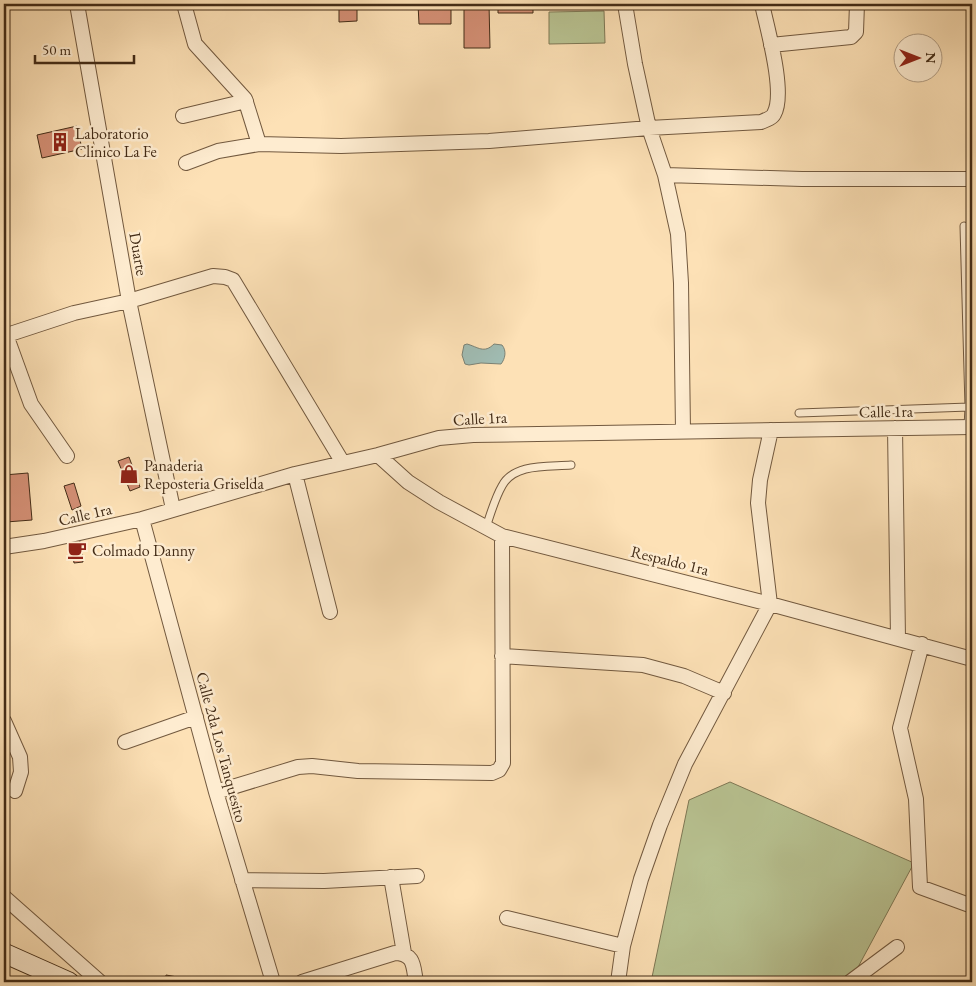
<svg xmlns="http://www.w3.org/2000/svg" width="976" height="986" font-family="'EB Garamond',serif">
  <rect width="100%" height="100%" fill="#fde1b6"/>
  <filter id="stains"><feTurbulence type="fractalNoise" baseFrequency=".004" numOctaves="4"/><feColorMatrix values="0 0 0 0 .2 0 0 0 0 .09 0 0 0 0 .02 0 0 0 .5 -.17"/></filter>
  <radialGradient id="worn" r=".72"><stop offset=".6" stop-color="#630" stop-opacity="0"/><stop offset="1" stop-color="#630" stop-opacity=".3"/></radialGradient>
  <path fill="#b9c493" stroke="#7e7855" d="M 604,11 L 605,43 L 549,44 L 549,12 Z
    M 730,782 L 914,863 L 857,969 L 837,982 L 651,982 L 689,800 Z"/>
  <path fill="#a0bcb3" stroke="#7b8275" d="M 467,344 C 478,347 484,354 494,344 L 502,345 C 507,351 505,359 501,364 L 481,363 L 469,365 L 465,364 L 462,355 L 464,345 Z"/>
  <path fill="#d48f75" stroke="#432c17" d="M 339,4 L 357,4 L 357,21 L 339,22 Z
    M 418,4 L 451,4 L 451,24 L 419,24 Z
    M 464,4 L 489,4 L 490,48 L 464,48 Z
    M 498,4 L 533,4 L 533,13 L 498,13 Z
    M 77,126 L 82,149 L 42,158 L 37,135 Z
    M 129,457 L 140,487 L 130,491 L 118,461 Z
    M 28,473 L 32,520 L 6,522 L 4,475 Z
    M 74,483 L 81,506 L 72,510 L 64,486 Z
    M 79,536 L 83,562 L 74,563 L 70,537 Z
    M 166,975 L 183,978 L 184,982 L 165,982 Z"/>
  <g fill="none" stroke-linecap="round" stroke-linejoin="round">
    <g stroke="#72593f" stroke-width="9">
      <path id="lane" d="M 799,413 L 969,407 L 964,226
        M 968,427 L 969,407
        M 486,527 C 491,513 495,498 502,486 C 514,463 548,467 571,465"/>
    </g>
    <g stroke="#72593f" stroke-width="16">
      <path id="street" d="M 77,4 L 129,301 L 173,509
        M 184,4 L 195,44 L 245,99 L 259,144 L 341,146 L 489,141 L 649,128 L 761,122 C 766,120 772,118 774,114 C 786,93 767,28 762,4
        M 625,4 L 635,64 L 649,128 L 665,175 L 678,234 L 681,283 L 683,431
        M 771,45 L 851,37 L 856,32 L 857,4
        M 183,116 L 246,101
        M 186,163 L 218,151 L 259,144
        M 665,175 L 802,179 L 972,179
        M 6,335 L 31,404 L 67,456
        M 4,336 L 74,313 L 129,301 L 213,276 L 225,277 L 233,280 L 343,463
        M 895,428 L 898,638
        M 378,455 L 408,482 L 439,502 L 502,536 L 770,604 L 972,659
        M 295,474 L 330,612
        M 142,519 L 216,792 L 273,982
        M 4,547 L 44,541 L 142,519 L 295,474 L 378,455 L 439,438 L 473,435 L 972,427
        M 922,644 L 900,728 L 916,799 L 920,887 L 972,906
        M 502,656 L 643,665 L 684,676 L 724,693
        M 4,721 L 20,757 L 21,772 L 15,791
        M 125,742 L 196,717
        M 216,792 L 298,767 L 312,766 L 358,771 L 492,773 L 499,770 L 503,763 L 502,536
        M 391,877 L 404,953
        M 242,880 L 324,881 L 417,876
        M 4,897 L 100,982
        M 507,918 L 623,946
        M 302,982 L 395,953 C 415,954 413,966 416,982
        M 618,982 L 623,946 L 641,879 L 660,825 L 685,764 L 770,604 L 758,503 L 760,480 L 771,430
        M 850,982 L 897,947"/>
    </g>
    <g stroke="#432c17" stroke-width="21">
      <path id="secondary" d="M 4,953 L 69,982"/>
    </g>
    <use href="#lane" stroke="#feecd0" stroke-width="7"/>
    <use href="#street" stroke="#feecd0" stroke-width="14"/>
    <use href="#secondary" stroke="#feecd0" stroke-width="19"/>
  </g>
  <defs>
    <g id="building-bare" transform="scale(1.5)"><path d="M-4-6H4V6H1V3H-1V6H-4ZM-2.5-4.3h1.7v1.8h-1.7ZM.8-4.3h1.7v1.8H.8ZM-2.5-1h1.7V.8h-1.7ZM.8-1h1.7V.8H.8Z" fill="#8f2418" stroke="#feecd0" stroke-width="2.5" paint-order="stroke"/></g>
    <g id="shop-bare" transform="scale(1.5)"><path d="M-5-2.5h2.3a2.7 3.5 0 0 1 5.4 0H5L5.5 6h-11ZM-1.5-2.5h3a1.5 2.3 0 0 0-3 0Z" fill="#8f2418" stroke="#feecd0" stroke-width="2.5" paint-order="stroke"/></g>
    <g id="cafe-bare" transform="scale(1.5)"><path d="M-5.5-4.5H6V0H3Q3 3.5 0 3.5H-2.5Q-5.5 3.5-5.5 0ZM3-3.2v2h1.7v-2ZM-6 4.5H4V6H-6Z" fill="#8f2418" stroke="#feecd0" stroke-width="2.5" paint-order="stroke"/></g>
  </defs>
  <g fill-rule="evenodd">
    <use href="#building-bare" x="60" y="142"/>
    <use href="#shop-bare" x="129" y="474"/>
    <use href="#cafe-bare" x="77" y="550"/>
  </g>
  <g text-anchor="middle" stroke-width="5" stroke-linejoin="round" paint-order="stroke">
    <g font-size="16" fill="#432c17" stroke="#feecd0" text-anchor="start">
      <text x="75" y="139">Laboratorio<tspan x="75" dy="18">Clinico La Fe</tspan></text>
      <text x="144" y="471">Panaderia<tspan x="144" dy="18">Reposteria Griselda</tspan></text>
      <text x="92" y="556">Colmado Danny</text>
    </g>
    <g font-size="16" fill="#432c17" stroke="#feecd0">
      <text transform="translate(139 254) rotate(80)" y="6">Duarte</text>
      <text transform="translate(886 411) rotate(-1)" y="6">Calle 1ra</text>
      <text transform="translate(480 418) rotate(-3)" y="6">Calle 1ra</text>
      <text transform="translate(85 514) rotate(-13)" y="6">Calle 1ra</text>
      <text transform="translate(670 560) rotate(14)" y="6">Respaldo 1ra</text>
      <text transform="translate(222 747) rotate(75)" y="6">Calle 2da Los Tanquesito</text>
    </g>
  </g>
  <rect width="976" height="986" fill="none" stroke="#fde1b6" stroke-width="20"/>
  <rect x="5" y="5" width="966" height="976" fill="none" stroke="#432c17" stroke-width="2.5"/>
  <rect x="10" y="10" width="956" height="966" fill="none" stroke="#432c17"/>
  <g transform="translate(918 58) rotate(90)"><circle r="24" fill="#feecd0" stroke="#b39f86"/>
  <path d="M0-4L9 19L0 12L-9 19Z" fill="#8f2418"/>
  <text y="-8" font-size="14" font-weight="bold" text-anchor="middle" fill="#432c17">N</text>
  </g>
  <path d="M35 55v8h99v-8" fill="none" stroke="#432c17" stroke-width="2.5"/>
  <text x="42" y="55" font-size="15" fill="#432c17" stroke="#feecd0" stroke-width="4" paint-order="stroke">50 m</text>
  <rect width="100%" height="100%" filter="url(#stains)"/>
  <rect width="100%" height="100%" fill="url(#worn)"/>
</svg>
